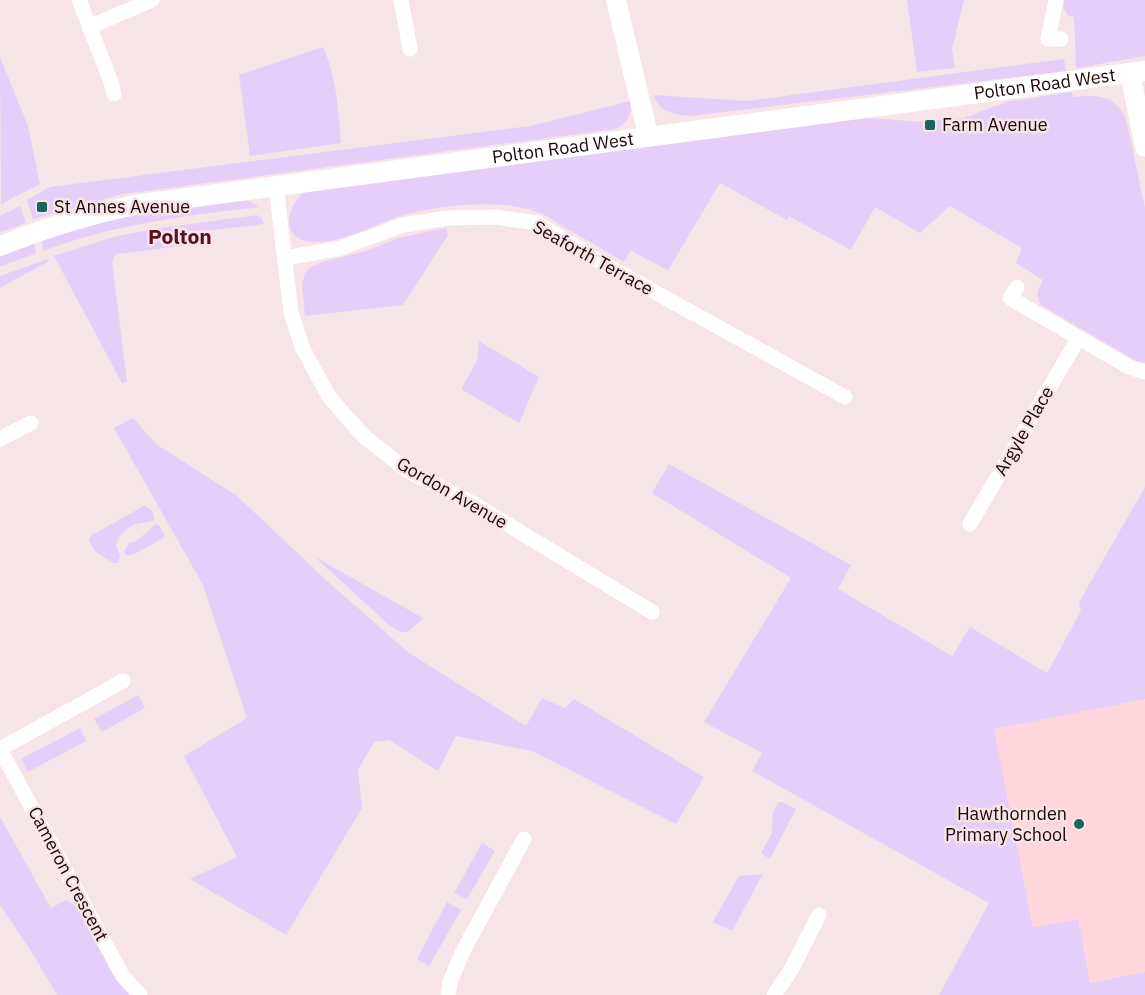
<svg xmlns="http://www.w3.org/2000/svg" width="1145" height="995" font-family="'IBM Plex Sans',sans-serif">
  <rect width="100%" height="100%" fill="#f7e4e6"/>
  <path fill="#fed6db" d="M 1145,699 L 1145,972 L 1090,983 L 1033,928 L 994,729 Z"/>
  <path fill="#e5cef9" d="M 907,0 L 964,0 L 952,49 L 955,68 L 917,72 Z
    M 1065,0 L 1145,0 L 1145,56 L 1076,68 L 1074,17 L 1068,16 L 1063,7 Z
    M 323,47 C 337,77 338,111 341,143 L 250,156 L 239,75 Z
    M 0,57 L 28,126 L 40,184 L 1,204 Z
    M 1064,59 L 1066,71 L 690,116 C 672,114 660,112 653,95 L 747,101 Z
    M 1071,92 L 1074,97 C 1096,94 1117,96 1126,119 L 1145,208 L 1145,362 L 1138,362 L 1041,305 C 1035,295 1038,290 1043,280 L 1016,263 L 1022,248 L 950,206 L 920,233 L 875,207 L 851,250 L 789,216 L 787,220 L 720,183 L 668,270 L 631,251 L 624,262 C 606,251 588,241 569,230 C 556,222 543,213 529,209 C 491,199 425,206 389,220 C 366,229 332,247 306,241 C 279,235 289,205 304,192 L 867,118 L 924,122 L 964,118 L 1006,102 Z
    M 630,101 C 632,114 628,124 615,129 L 123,194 L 33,219 L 27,200 L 50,187 L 530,126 Z
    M 247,200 L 259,207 C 185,216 114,224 44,251 L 41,240 L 112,219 Z
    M 20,206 L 26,223 L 0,232 L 0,216 Z
    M 257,215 L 262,218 L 264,224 L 195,232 L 196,242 L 190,245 L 116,254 L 112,262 L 127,382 L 122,383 L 54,256 L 113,237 L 153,229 Z
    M 446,228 L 448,235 L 403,305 L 305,316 L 302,284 L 305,273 L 311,267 L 322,262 L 366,251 L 398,238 Z
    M 34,243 L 36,253 L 0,267 L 0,256 L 20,247 Z
    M 48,259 L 49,261 L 0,288 L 0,276 Z
    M 479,341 L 539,377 L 519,423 L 461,389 L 477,361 Z
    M 133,418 L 156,444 L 237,496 L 326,580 L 409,653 L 526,726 L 542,698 L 565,708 L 574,699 L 704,777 L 676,824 L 532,751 L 456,736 L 438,771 L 389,740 L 374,742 L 358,770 L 362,808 L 286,935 L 190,879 L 237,857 L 184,756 L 247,718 L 203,585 L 114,428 Z
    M 669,464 L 851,565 L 838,589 L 952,656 L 970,627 L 1047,673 L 1081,611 L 1079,602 L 1145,487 L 1145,699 L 994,729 L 1033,928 L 1078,919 L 1090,983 L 1145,972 L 1145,995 L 939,995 L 989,903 L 752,771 L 762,753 L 704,722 L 791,578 L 652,493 Z
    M 144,506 C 150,508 155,513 154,520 C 148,523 146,522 140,523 C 128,525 118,535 116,546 L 120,556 L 118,563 L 114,563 C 103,557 92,552 89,539 L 92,535 Z
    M 156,524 L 159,525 L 165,536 L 162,539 L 132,555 L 126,555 L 124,552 L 129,543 L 135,542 Z
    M 315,557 L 423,618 L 408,632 L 400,632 L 390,626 Z
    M 138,695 L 145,708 L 102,732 L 94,719 Z
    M 80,728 L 86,741 L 28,772 L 21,759 Z
    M 778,802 L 782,802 L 796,809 L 770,859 L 761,853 L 772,833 L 773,812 Z
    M 0,817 L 51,908 L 66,900 L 78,907 L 130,995 L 57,995 L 31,951 L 0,905 Z
    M 482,843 L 495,851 L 467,899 L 454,893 Z
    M 763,874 L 732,931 L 713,922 L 739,876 Z
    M 447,902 L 461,910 L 429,966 L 417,959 Z"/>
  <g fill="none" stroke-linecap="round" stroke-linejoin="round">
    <path stroke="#fff" stroke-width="15" d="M 79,0 L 111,82 L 114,94
      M 401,0 L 410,49
      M 1056,0 L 1048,39 L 1061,39
      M 89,27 L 152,0
      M 276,186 L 291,312 L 302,347 L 328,395 L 349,420 L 366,438 L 408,471 L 474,504 L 652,612
      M 285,258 L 341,248 L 403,225 L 448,218 L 495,217 L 537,223 L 604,264 L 845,397
      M 1017,287 L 1010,298 L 1129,367 L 1145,372
      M 0,439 L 31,423
      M 970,524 L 1078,339
      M 0,749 L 122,975 L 140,995
      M 0,749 L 123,681
      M 448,995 L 450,982 L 463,951 L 524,839
      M 774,995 L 791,970 L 819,915"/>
    <g stroke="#fff" stroke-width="20">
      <path d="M 616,0 L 648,135"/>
      <path d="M 1130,74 L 1145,147"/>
      <path id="s1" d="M 0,246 C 44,228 88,215 134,205 L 1145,71"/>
    </g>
  </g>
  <g fill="#196661" stroke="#f7e4e6" stroke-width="2">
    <rect x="924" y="119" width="12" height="12" rx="3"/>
    <rect x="36" y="201" width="12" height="12" rx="3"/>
    <circle cx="1079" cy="824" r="6"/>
  </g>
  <g text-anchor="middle" stroke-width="5" stroke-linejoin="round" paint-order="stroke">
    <g font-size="18" fill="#1e0308" stroke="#f7e4e6">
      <text dy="6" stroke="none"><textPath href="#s1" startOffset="1059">Polton Road West</textPath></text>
      <text dy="6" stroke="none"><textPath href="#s1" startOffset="573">Polton Road West</textPath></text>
      <text transform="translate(593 258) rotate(29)" y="6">Seaforth Terrace</text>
      <text transform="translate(1024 431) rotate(-60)" y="6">Argyle Place</text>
      <text transform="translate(452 493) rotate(30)" y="6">Gordon Avenue</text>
      <text transform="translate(68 874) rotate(62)" y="6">Cameron Crescent</text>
    </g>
    <g font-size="18" fill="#1e0308" stroke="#f7e4e6" text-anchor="start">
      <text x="942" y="131">Farm Avenue</text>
      <text x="54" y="213">St Annes Avenue</text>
      <text x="1067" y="820" text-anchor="end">Hawthornden<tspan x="1067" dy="21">Primary School</tspan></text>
    </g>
    <g font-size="21" font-weight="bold" fill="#581024" stroke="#f7e4e6">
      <text x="180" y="244">Polton</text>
    </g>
  </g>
</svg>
